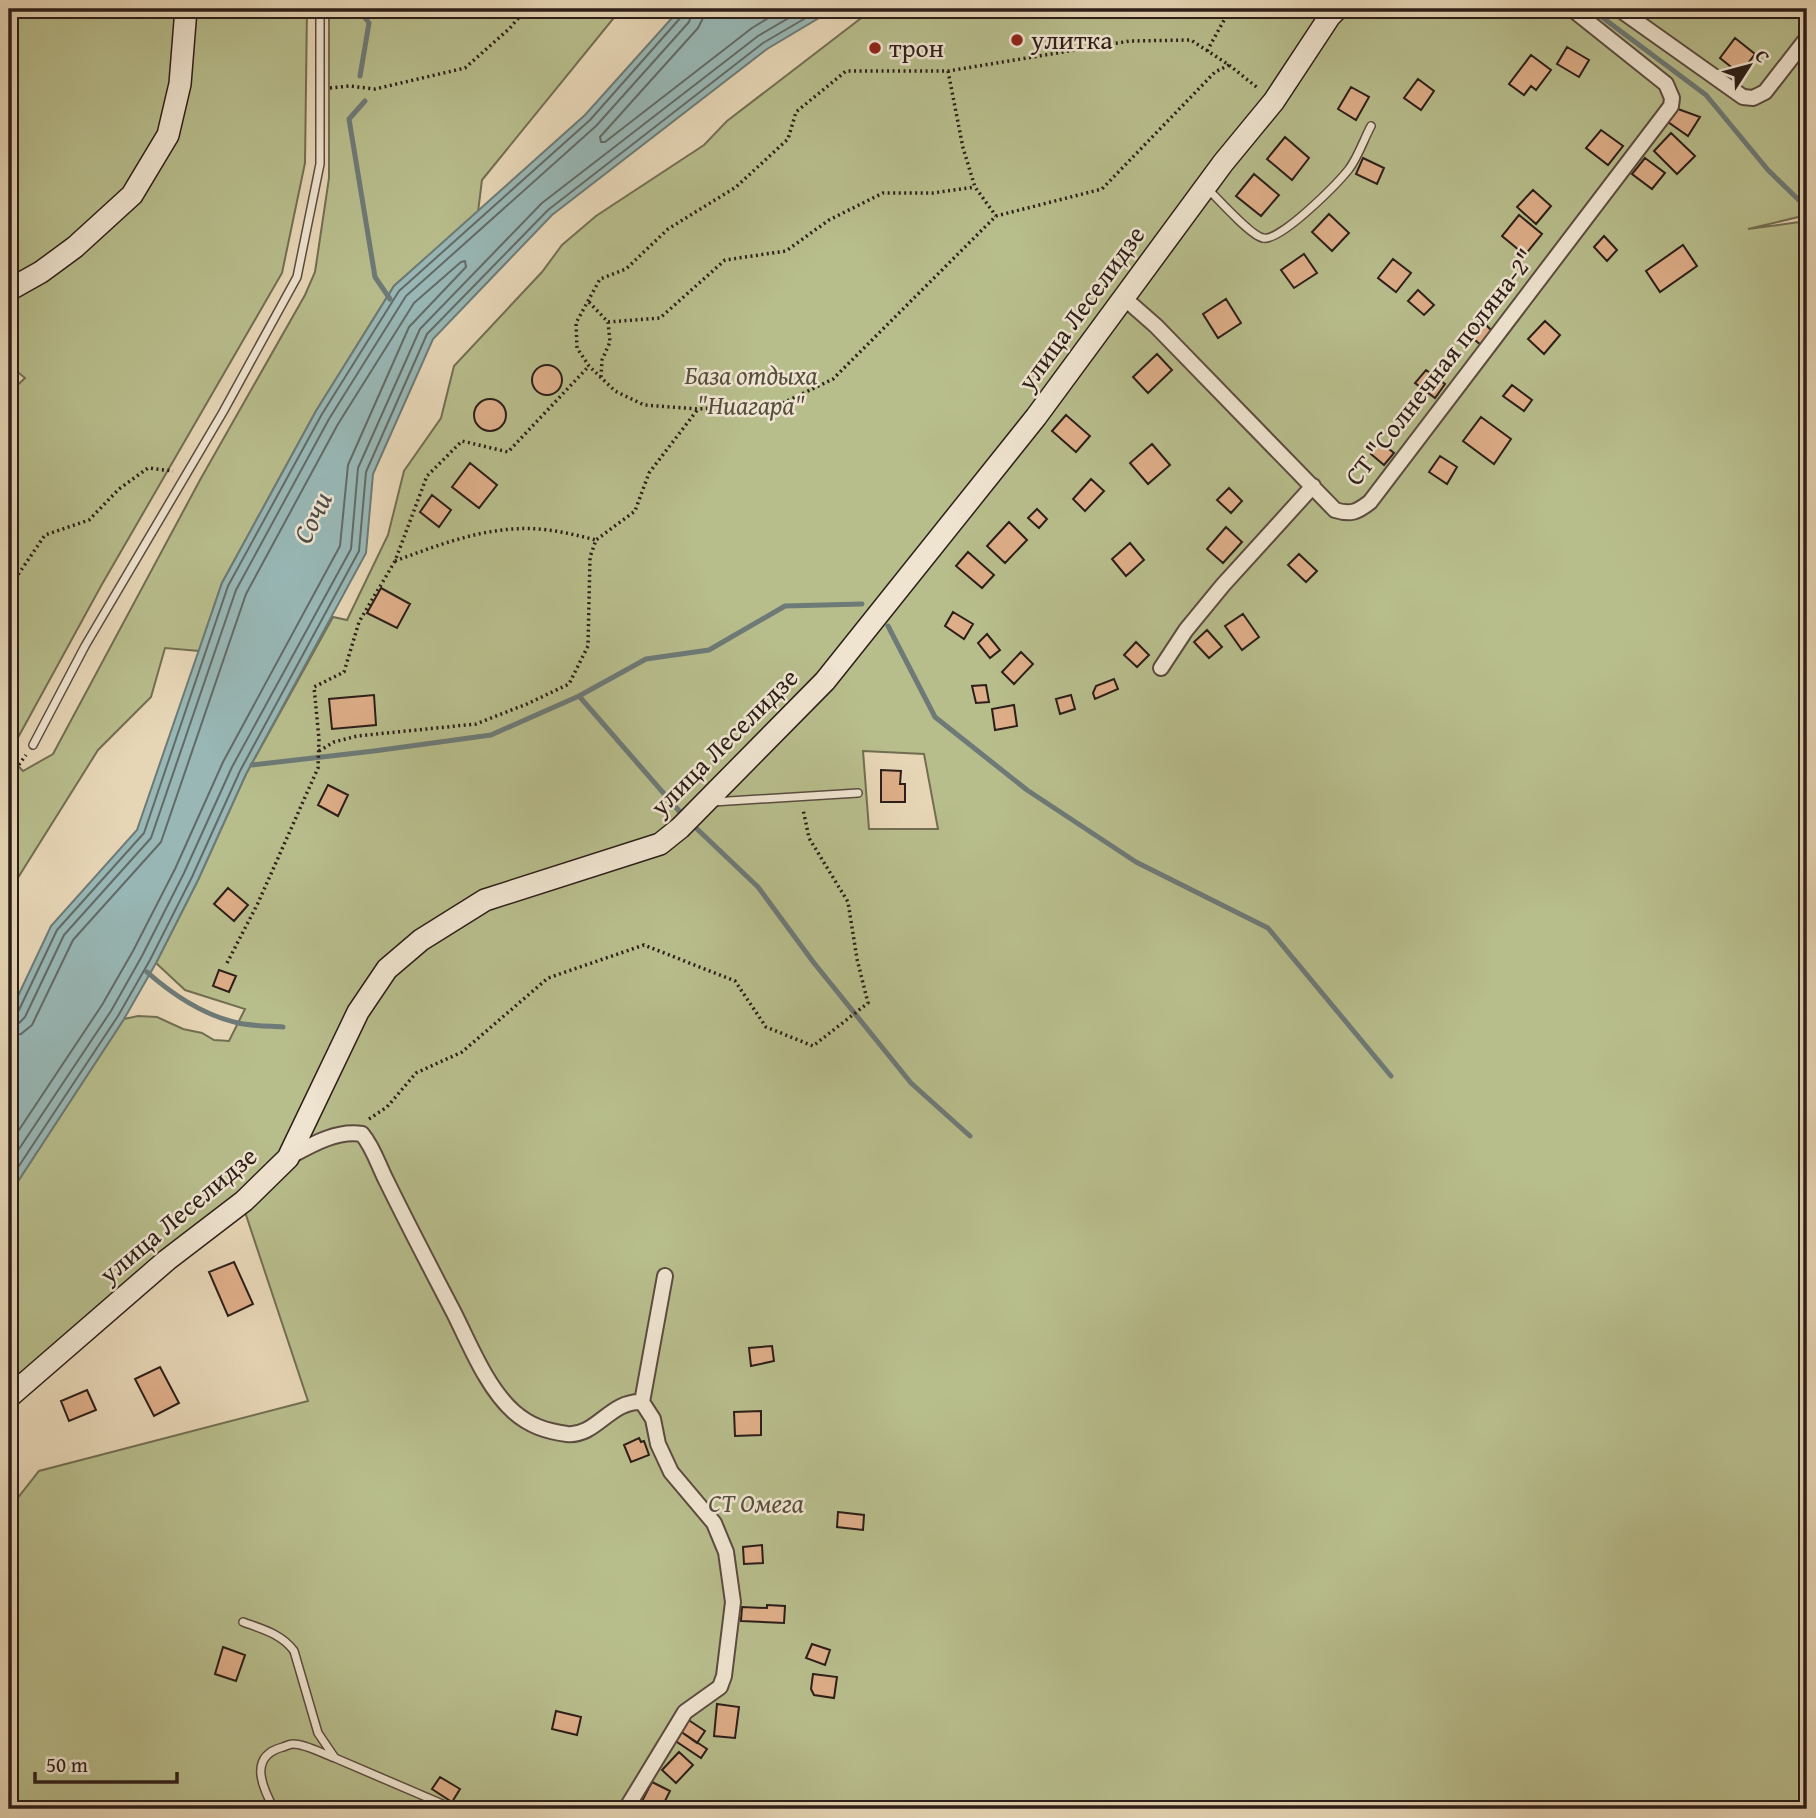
<svg xmlns="http://www.w3.org/2000/svg" width="1816" height="1818" font-family="'Gentium Book Plus',serif">
  <rect width="100%" height="100%" fill="#e7d6b6"/>
  <filter id="stains"><feTurbulence type="fractalNoise" baseFrequency=".00286" numOctaves="4"/><feColorMatrix values="0 0 0 0 .2 0 0 0 0 .09 0 0 0 0 .02 0 0 0 .5 -.17"/></filter>
  <radialGradient id="worn" r=".72"><stop offset=".6" stop-color="#630" stop-opacity="0"/><stop offset="1" stop-color="#630" stop-opacity=".3"/></radialGradient>
  <path fill="#b8bd8c" stroke="#726e52" stroke-width="2" fill-rule="evenodd" d="M 9,9 L 307,9 L 305,163 L 282,273 L 101,586 L 9,754 L 9,393 L 25,378 L 9,365 Z
    M 329,9 L 619,9 L 617,14 L 482,180 L 478,212 L 394,286 L 316,411 L 222,583 L 199,651 L 165,648 L 151,697 L 98,750 L 9,892 L 9,756 L 23,771 L 53,754 L 200,480 L 305,295 L 315,272 L 329,178 Z
    M 873,9 L 1807,9 L 1807,215 L 1748,229 L 1807,221 L 1807,1809 L 9,1809 L 9,1509 L 39,1471 L 308,1401 L 244,1209 L 9,1403 L 9,1195 L 124,1019 L 138,1016 L 157,1017 L 183,1029 L 202,1033 L 214,1040 L 229,1041 L 245,1009 L 185,990 L 156,963 L 198,880 L 246,774 L 333,617 L 347,620 L 388,535 L 404,471 L 441,418 L 454,366 L 542,272 L 562,245 L 596,216 L 704,145 L 727,121 ZM 863,751 L 924,754 L 938,829 L 869,829 Z"/>
  <path fill="#98b7b5" stroke="#6d7a77" stroke-width="2" d="M 680,9 L 834,9 L 767,49 L 552,215 L 433,339 L 373,474 L 366,553 L 246,774 L 198,880 L 156,963 L 124,1019 L 9,1195 L 9,1015 L 51,926 L 137,830 L 222,583 L 316,411 L 394,286 L 585,115 Z"/>
  <g fill="none" stroke-linecap="round" stroke-linejoin="round">
    <path stroke="#626a67" stroke-width="2" d="M 704,9 L 703,18 L 698,28 L 600,137 L 601,142 L 605,142 L 752,28 L 783,9
      M 9,1016 L 18,1012 L 57,930 L 144,833 L 228,586 L 322,414 L 399,291 L 590,120 L 682,16 L 684,9
      M 9,1025 L 19,1023 L 25,1017 L 64,935 L 151,838 L 236,590 L 329,419 L 406,296 L 596,126 L 689,22 L 693,9
      M 9,1035 L 21,1034 L 32,1025 L 73,940 L 161,842 L 246,594 L 338,424 L 414,303 L 461,262 L 465,261 L 466,267 L 409,327 L 348,465 L 340,546 L 223,762 L 175,869 L 133,951 L 102,1005 L 9,1145
      M 9,1164 L 111,1011 L 142,956 L 184,873 L 232,767 L 351,549 L 358,468 L 420,329 L 542,203 L 758,36 L 804,9
      M 9,1181 L 118,1016 L 150,960 L 192,877 L 240,771 L 359,551 L 366,472 L 427,334 L 548,210 L 763,43 L 821,9"/>
    <path stroke="#6d7a77" stroke-width="5" d="M 358,9 L 369,23 L 360,76
      M 1591,9 L 1706,95 L 1768,170 L 1807,208
      M 365,101 L 349,119 L 375,277 L 390,299
      M 888,626 L 935,717 L 1027,790 L 1136,862 L 1268,928 L 1391,1076
      M 579,696 L 680,812
      M 252,765 L 374,751 L 491,735 L 579,696 L 646,659 L 709,650 L 785,606 L 862,604
      M 695,827 L 758,887 L 814,963 L 911,1083 L 970,1136
      M 147,972 C 173,995 203,1015 238,1023 C 252,1026 268,1026 283,1027"/>
  </g>
  <path fill="#deae89" stroke="#2c1e19" stroke-width="2" d="M 1735,38 L 1755,54 L 1740,74 L 1720,58 Z
    M 1567,47 L 1589,60 L 1579,77 L 1557,64 Z
    M 1531,55 L 1551,70 L 1536,90 L 1531,86 L 1524,95 L 1509,84 Z
    M 1418,79 L 1434,91 L 1421,110 L 1404,98 Z
    M 1351,87 L 1369,97 L 1356,120 L 1338,109 Z
    M 1678,109 L 1700,117 L 1688,136 L 1668,122 Z
    M 1601,130 L 1623,146 L 1608,165 L 1586,148 Z
    M 1671,133 L 1695,156 L 1677,174 L 1654,151 Z
    M 1285,137 L 1309,158 L 1292,180 L 1267,159 Z
    M 1363,158 L 1384,168 L 1377,184 L 1356,174 Z
    M 1645,158 L 1665,173 L 1652,189 L 1632,174 Z
    M 1254,174 L 1279,195 L 1261,216 L 1236,196 Z
    M 1533,190 L 1551,206 L 1536,224 L 1517,207 Z
    M 1329,214 L 1349,233 L 1332,251 L 1312,232 Z
    M 1519,215 L 1542,234 L 1525,255 L 1502,236 Z
    M 1604,236 L 1617,250 L 1607,261 L 1594,247 Z
    M 1683,245 L 1697,266 L 1660,292 L 1646,271 Z
    M 1304,254 L 1317,273 L 1294,288 L 1281,270 Z
    M 1393,259 L 1411,273 L 1396,292 L 1378,278 Z
    M 1418,290 L 1434,305 L 1424,315 L 1408,301 Z
    M 1226,299 L 1241,323 L 1218,338 L 1203,314 Z
    M 1480,319 L 1492,331 L 1482,346 L 1468,334 Z
    M 1545,321 L 1560,335 L 1544,354 L 1528,339 Z
    M 1157,354 L 1172,370 L 1148,393 L 1133,377 Z
    M532 380a15 15 0 1 1 30 0a15 15 0 1 1-30 0Z
    M 1426,370 L 1445,384 L 1435,398 L 1415,383 Z
    M 1512,385 L 1532,400 L 1524,411 L 1503,396 Z
    M474 415a16 16 0 1 1 32 0a16 16 0 1 1-32 0Z
    M 1066,415 L 1090,436 L 1076,452 L 1052,431 Z
    M 1481,417 L 1511,439 L 1494,464 L 1463,441 Z
    M 1380,442 L 1394,453 L 1384,465 L 1371,454 Z
    M 1152,444 L 1170,465 L 1148,484 L 1130,463 Z
    M 1440,456 L 1457,467 L 1447,484 L 1429,472 Z
    M 470,463 L 497,485 L 479,508 L 452,487 Z
    M 1091,479 L 1104,491 L 1085,511 L 1073,499 Z
    M 1229,488 L 1242,501 L 1231,513 L 1217,500 Z
    M 432,495 L 451,510 L 439,527 L 420,512 Z
    M 1037,509 L 1047,519 L 1039,528 L 1028,518 Z
    M 1009,522 L 1027,540 L 1005,563 L 987,546 Z
    M 1226,527 L 1242,542 L 1223,563 L 1207,549 Z
    M 1130,543 L 1144,560 L 1126,576 L 1112,559 Z
    M 968,552 L 994,575 L 982,588 L 956,566 Z
    M 1299,554 L 1317,571 L 1306,582 L 1288,565 Z
    M 381,588 L 410,604 L 397,628 L 367,613 Z
    M 953,612 L 973,624 L 964,639 L 945,626 Z
    M 1243,614 L 1259,637 L 1242,650 L 1225,626 Z
    M 1207,630 L 1222,647 L 1209,658 L 1194,642 Z
    M 987,634 L 1000,650 L 990,658 L 978,643 Z
    M 1136,642 L 1149,655 L 1137,667 L 1124,655 Z
    M 1021,652 L 1033,664 L 1014,684 L 1002,672 Z
    M 1114,679 L 1118,689 L 1095,699 L 1093,693 L 1096,686 Z
    M 986,685 L 989,702 L 976,703 L 972,686 Z
    M 374,695 L 376,725 L 332,729 L 329,699 Z
    M 1071,695 L 1075,709 L 1060,714 L 1056,699 Z
    M 1014,705 L 1017,726 L 995,730 L 992,709 Z
    M 881,770 L 901,771 L 900,784 L 905,784 L 905,802 L 881,802 Z
    M 328,785 L 348,795 L 338,816 L 318,805 Z
    M 228,888 L 248,905 L 234,921 L 214,904 Z
    M 219,970 L 236,976 L 229,992 L 213,986 Z
    M 234,1262 L 253,1304 L 228,1316 L 209,1272 Z
    M 772,1346 L 774,1361 L 751,1366 L 749,1348 Z
    M 160,1367 L 179,1403 L 154,1416 L 135,1379 Z
    M 87,1390 L 96,1410 L 69,1421 L 61,1401 Z
    M 761,1411 L 761,1435 L 735,1436 L 734,1412 Z
    M 639,1438 L 641,1442 L 644,1441 L 649,1455 L 631,1462 L 624,1445 Z
    M 838,1512 L 864,1515 L 863,1530 L 837,1527 Z
    M 762,1545 L 763,1563 L 744,1564 L 743,1547 Z
    M 767,1605 L 785,1606 L 784,1623 L 741,1621 L 742,1607 L 767,1608 Z
    M 812,1644 L 830,1650 L 825,1665 L 806,1658 Z
    M 223,1647 L 245,1655 L 236,1681 L 215,1674 Z
    M 813,1674 L 837,1677 L 834,1698 L 814,1695 L 811,1689 Z
    M 717,1704 L 739,1707 L 735,1738 L 714,1736 Z
    M 556,1711 L 581,1717 L 577,1735 L 552,1729 Z
    M 687,1719 L 705,1731 L 697,1743 L 680,1731 Z
    M 680,1731 L 707,1749 L 701,1758 L 674,1740 Z
    M 679,1752 L 693,1765 L 676,1783 L 662,1770 Z
    M 440,1777 L 460,1789 L 452,1802 L 432,1789 Z
    M 652,1782 L 670,1791 L 661,1809 L 642,1801 Z"/>
  <g fill="none" stroke-linecap="round" stroke-linejoin="round">
    <g stroke="#5b4c40" stroke-width="10">
      <path id="lane" d="M 1207,188 C 1217,198 1251,236 1263,238 C 1280,242 1337,184 1349,169 C 1358,157 1364,139 1371,126
        M 33,745 L 85,646 L 223,412 L 297,277 L 320,164 L 320,9
        M 713,802 L 858,793
        M 243,1622 C 262,1629 282,1634 294,1651 L 318,1733 L 335,1758 L 454,1809
        M 274,1809 C 262,1787 248,1756 283,1747 C 286,1746 290,1744 293,1744 C 306,1744 323,1754 335,1758"/>
    </g>
    <g stroke="#5b4c40" stroke-width="18">
      <path id="street" d="M 1619,9 L 1743,97 L 1753,98 L 1765,92 L 1807,38
        M 1123,297 L 1156,326 L 1335,510 C 1351,515 1357,512 1370,502 L 1671,106 L 1672,98 L 1666,84 L 1572,9
        M 1161,668 L 1186,630 L 1223,585 L 1313,486
        M 289,1157 C 311,1145 336,1130 362,1134 C 373,1147 378,1164 386,1180 C 408,1225 431,1269 454,1313 C 470,1345 487,1388 514,1412 C 530,1426 546,1431 567,1434 C 596,1437 610,1400 642,1402
        M 626,1809 L 685,1712 L 720,1687 L 724,1676 L 733,1602 L 726,1552 L 714,1523 L 671,1472 L 658,1444 L 653,1419 L 642,1402 L 665,1276"/>
    </g>
    <g stroke="#2c1e19" stroke-width="24">
      <path id="secondary" d="M 9,290 L 41,272 L 75,247 L 132,195 L 168,135 L 180,84 L 186,9
        M 9,1397 L 167,1260 L 244,1201 L 288,1158 L 358,1012 L 387,969 L 421,940 L 485,900 L 660,844 L 680,828 L 825,681 L 1036,417 L 1223,163 L 1274,101 L 1330,16 L 1337,9"/>
    </g>
    <path stroke="#2c1e19" stroke-width="3.5" stroke-dasharray="2 3.5" stroke-linecap="butt" d="M 1207,51 L 1228,13 L 1234,9
      M 1229,65 L 1215,72 L 1102,189 L 996,216 L 833,379 L 783,403 L 698,409 L 644,405 L 615,391 L 589,366 L 577,348 L 576,323 L 600,279 L 626,269 L 668,229 L 736,187 L 788,139 L 796,112 L 846,71 L 948,71 L 1130,41 L 1191,40 L 1229,65 L 1259,89
      M 948,71 L 963,148 L 975,187 L 996,216
      M 330,88 L 349,86 L 375,89 L 465,68 L 510,28 L 526,9
      M 589,302 L 608,322 L 610,342 L 602,360 L 601,377
      M 608,322 L 660,318 L 725,260 L 786,251 L 829,220 L 883,193 L 933,193 L 975,187
      M 395,561 C 444,543 494,523 548,530 C 564,532 580,536 596,540
      M 9,588 L 45,535 L 89,520 L 119,489 L 148,468 L 173,471
      M 319,751 L 334,742 L 357,736 L 476,724 L 527,704 L 569,684 L 588,646 L 590,557 L 596,540 L 635,511 L 649,473 L 698,409
      M 9,778 L 26,755
      M 227,963 L 258,903 L 318,768 L 319,739 L 314,687 L 344,672 L 359,622 L 395,561 L 427,476 L 462,441 L 508,452 L 589,366
      M 369,1119 L 387,1107 L 416,1073 L 462,1052 L 548,978 L 644,945 L 735,981 L 766,1027 L 813,1046 L 868,1003 L 857,959 L 848,902 L 809,838 L 803,809"/>
    <use href="#lane" stroke="#efe4d0" stroke-width="7"/>
    <use href="#street" stroke="#efe4d0" stroke-width="14"/>
    <use href="#secondary" stroke="#efe4d0" stroke-width="21"/>
  </g>
  <g fill="#8f2418" stroke="#efe4d0" stroke-width="2.5">
    <circle cx="1017" cy="40" r="7"/>
    <circle cx="875" cy="48" r="7"/>
  </g>
  <g text-anchor="middle" stroke-width="5" stroke-linejoin="round" paint-order="stroke">
    <g font-size="26" fill="#2c1e19" stroke="#efe4d0" text-anchor="start">
      <text x="1031" y="49">улитка</text>
      <text x="889" y="57">трон</text>
    </g>
    <g font-size="26" fill="#2c1e19" stroke="#efe4d0">
      <text transform="translate(1081 308) rotate(-54)" y="9">улица Леселидзе</text>
      <text transform="translate(1440 367) rotate(-52)" y="9">СТ "Солнечная поляна-2"</text>
      <text transform="translate(724 742) rotate(-45)" y="9">улица Леселидзе</text>
      <text transform="translate(178 1215) rotate(-40)" y="9">улица Леселидзе</text>
    </g>
    <g font-size="26" font-style="italic" fill="#564e3c" stroke="#efe4d0">
      <text x="751" y="384">База отдыха<tspan x="751" dy="30">"Ниагара"</tspan></text>
      <text x="756" y="1512">СТ Омега</text>
    </g>
    <g font-size="28" font-style="italic" fill="#4c4c48" stroke="#efe4d0">
      <text transform="translate(312 517) rotate(-64)" y="10">Сочи</text>
    </g>
  </g>
  <rect width="1816" height="1818" fill="none" stroke="#e7d6b6" stroke-width="35"/>
  <rect x="10" y="10" width="1795" height="1797" fill="none" stroke="#2c1e19" stroke-width="3.5"/>
  <rect x="18" y="18" width="1781" height="1783" fill="none" stroke="#2c1e19" stroke-width="2"/>
  <g transform="translate(1749 66) rotate(54)" stroke="#efe4d0" stroke-width="5" paint-order="stroke">
  <path d="M0-5L12 26L0 18L-12 26Z" fill="#2c1e19"/>
  <text y="-10" font-size="19" font-weight="bold" text-anchor="middle" fill="#2c1e19">С</text>
  </g>
  <path d="M35 1772v10h142v-10" fill="none" stroke="#2c1e19" stroke-width="3.5"/>
  <text x="46" y="1772" font-size="21" fill="#2c1e19" stroke="#efe4d0" stroke-width="5" paint-order="stroke">50 m</text>
  <rect width="100%" height="100%" filter="url(#stains)"/>
  <rect width="100%" height="100%" fill="url(#worn)"/>
</svg>
